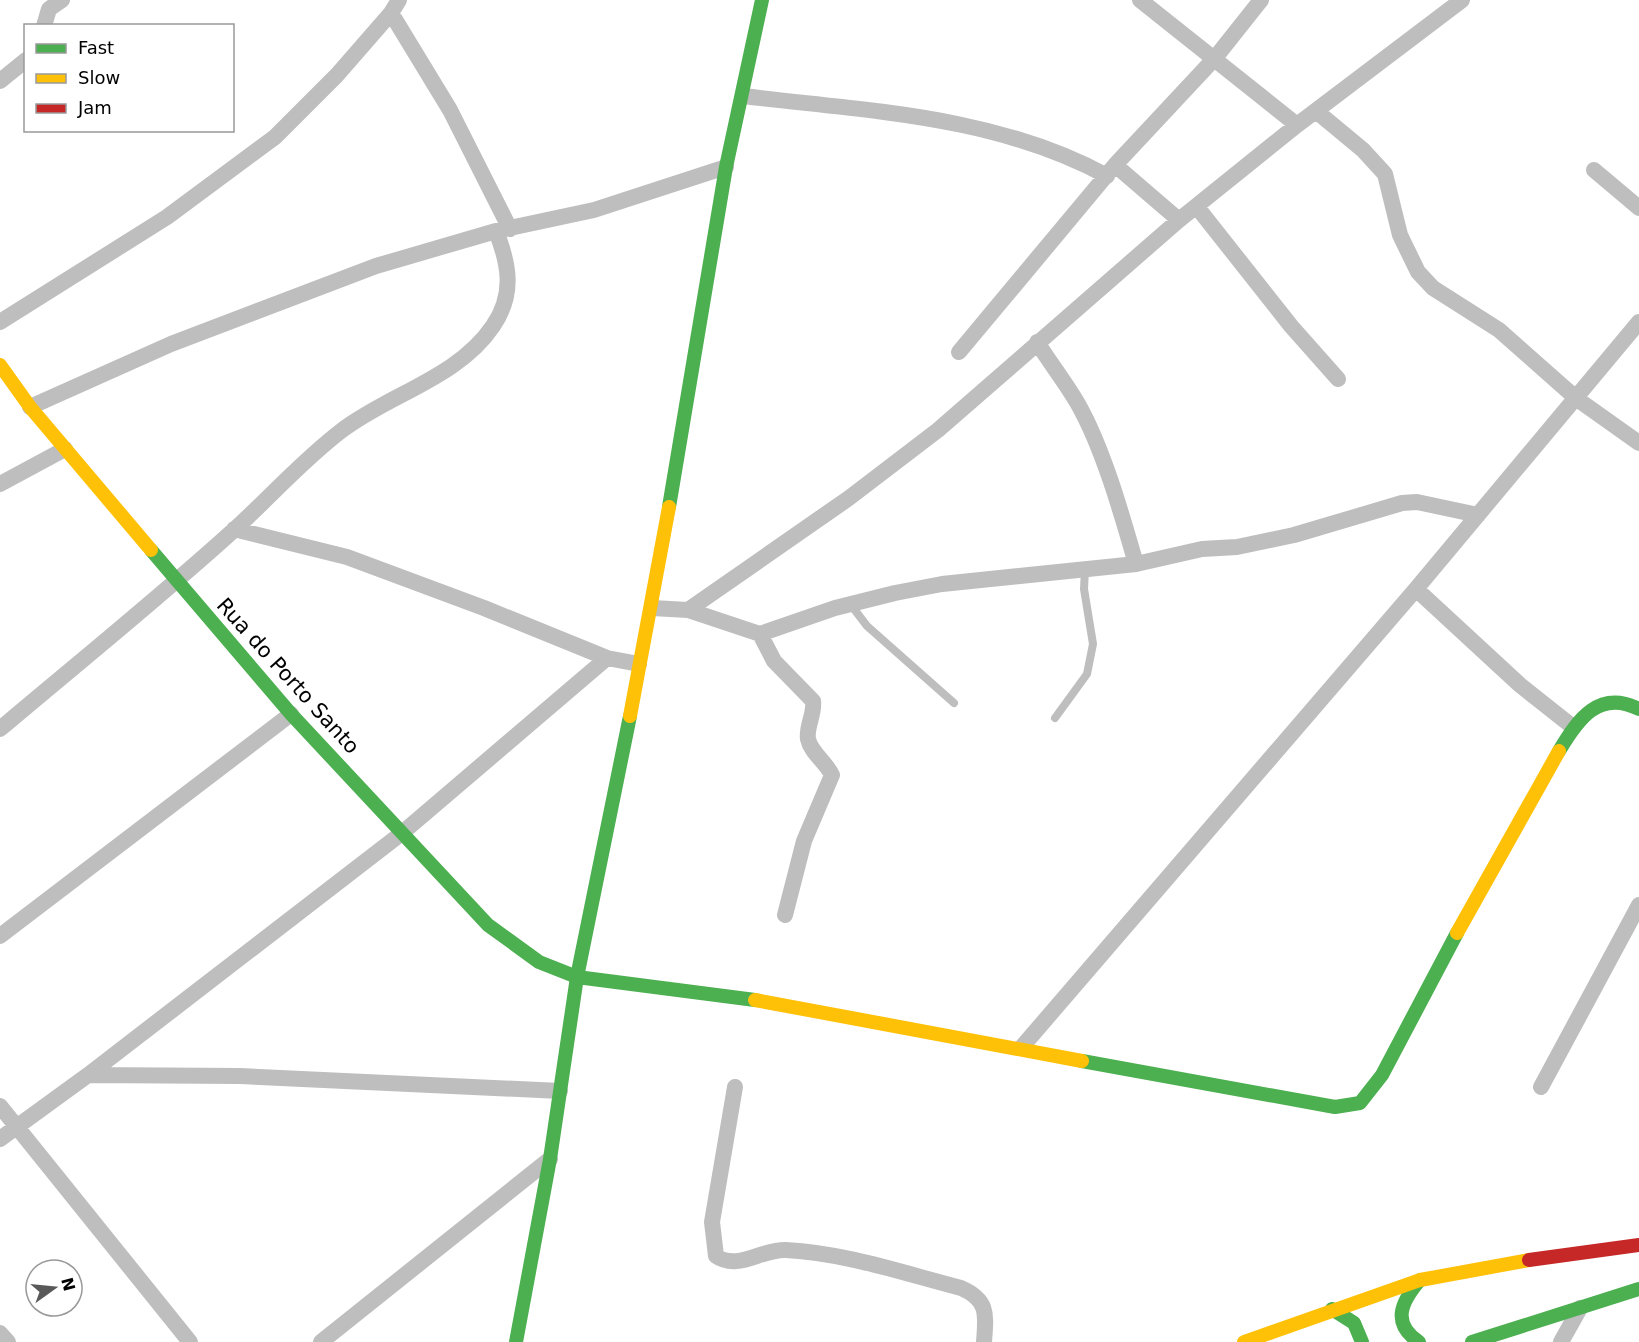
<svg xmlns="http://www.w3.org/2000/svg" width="1639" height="1342" font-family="'DejaVu Sans',sans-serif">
  <rect width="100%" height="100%" fill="#fff"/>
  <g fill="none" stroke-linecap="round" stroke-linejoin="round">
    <path stroke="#bebebe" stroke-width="8" d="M 851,605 L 867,626 L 954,703
      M 1055,718 L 1087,674 L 1093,644 L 1084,589 L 1085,569"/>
    <path stroke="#bebebe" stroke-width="16" d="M 1140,0 L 1297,125
      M 391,13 L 450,110 L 510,229
      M 44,26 L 49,9 L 62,0
      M 0,81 L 26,60
      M 743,96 C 866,111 995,115 1107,176
      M 1316,111 L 1363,150 L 1385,174 L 1400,235 L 1418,272 L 1433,288 L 1499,330 L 1577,399 L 1639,443
      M 1115,165 L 1179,220
      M 1594,170 L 1639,208
      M 1197,207 L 1291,326 L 1338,379
      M 0,322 L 167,217 L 275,137 L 337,75 L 391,13 L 399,0
      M 1037,342 C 1050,363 1066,383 1078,404 C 1103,448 1122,515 1136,564
      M 959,352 L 1115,165 L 1215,58 L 1261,0
      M 30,407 L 171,344 L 376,266 L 496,231 L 594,210 L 726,167
      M 0,484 L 65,449
      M 234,529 L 347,557 L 484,608 L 607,658
      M 1416,589 L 1520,685 L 1573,727
      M 652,608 L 688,610 L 849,498 L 938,430 L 1179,220 L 1297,125 L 1462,0
      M 688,610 L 760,634 L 835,608 L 895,593 L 942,584 L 1136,564 L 1202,549 L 1237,547 L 1294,535 L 1402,503 L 1417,502 L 1478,515
      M 760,634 L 774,661 L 813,701 C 815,714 806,726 808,739 C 811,753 826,762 832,775 L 804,841 L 785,915
      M 0,729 C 78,663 159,598 235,529 C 270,497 303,460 341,431 C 389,394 458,378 493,326 C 515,294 509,264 496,231
      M 0,936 L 291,714
      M 1021,1048 L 1416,589 L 1639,322
      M 88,1075 L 240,1076 L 560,1091
      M 735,1087 L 712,1222 L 716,1256 C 738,1271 761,1249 786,1250 C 845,1253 903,1273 961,1288 C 989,1300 986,1315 984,1342
      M 1541,1087 L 1639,905
      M 0,1106 L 190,1342
      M 0,1139 L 88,1075 L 402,833 L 607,658 L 639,664
      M 0,1333 L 8,1342
      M 321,1342 L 550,1159
      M 1561,1342 L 1580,1308"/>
    <path stroke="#4caf50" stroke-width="14" d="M 669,507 L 726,167 L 762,0
      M 151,550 L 291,714 L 488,925 L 539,962 L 577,977 L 755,1000
      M 1559,751 C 1578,719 1599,689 1639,709
      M 1082,1061 L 1335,1107 L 1360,1103 L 1382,1075 L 1457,933
      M 1332,1309 L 1354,1323 L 1362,1342
      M 516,1342 L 550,1159 L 577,977 L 630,716
      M 1419,1342 C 1391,1323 1401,1302 1420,1280
      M 1472,1342 L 1639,1289"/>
    <path stroke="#ffc107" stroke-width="14" d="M 0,365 L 30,407 L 151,550
      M 630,716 L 669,507
      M 1457,933 L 1559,751
      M 755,1000 L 1082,1061
      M 1244,1342 L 1420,1280 L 1529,1260"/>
    <path stroke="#c62828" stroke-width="14" d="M 1529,1260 L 1639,1245"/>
  </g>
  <g text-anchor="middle" stroke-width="6" stroke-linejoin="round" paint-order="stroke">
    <g font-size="21" fill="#000" stroke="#fff">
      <text transform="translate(288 676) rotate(48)" y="7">Rua do Porto Santo</text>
    </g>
  </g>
  <rect x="24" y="24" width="210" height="108" fill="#ffffff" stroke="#999999" stroke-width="1.5"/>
  <rect x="36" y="44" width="30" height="9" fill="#4caf50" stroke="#999999" stroke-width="1.5"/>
  <text x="78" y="54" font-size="18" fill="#000000">Fast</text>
  <rect x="36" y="74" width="30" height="9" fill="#ffc107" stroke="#999999" stroke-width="1.5"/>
  <text x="78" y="84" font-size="18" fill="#000000">Slow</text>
  <rect x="36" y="104" width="30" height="9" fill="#c62828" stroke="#999999" stroke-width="1.5"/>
  <text x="78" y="114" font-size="18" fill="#000000">Jam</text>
  <g transform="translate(54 1288) rotate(75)"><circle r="28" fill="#ffffff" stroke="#999999" stroke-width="1.5"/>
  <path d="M0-4.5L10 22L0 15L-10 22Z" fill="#595959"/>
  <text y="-9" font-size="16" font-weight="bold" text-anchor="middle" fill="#000000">N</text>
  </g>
</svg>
